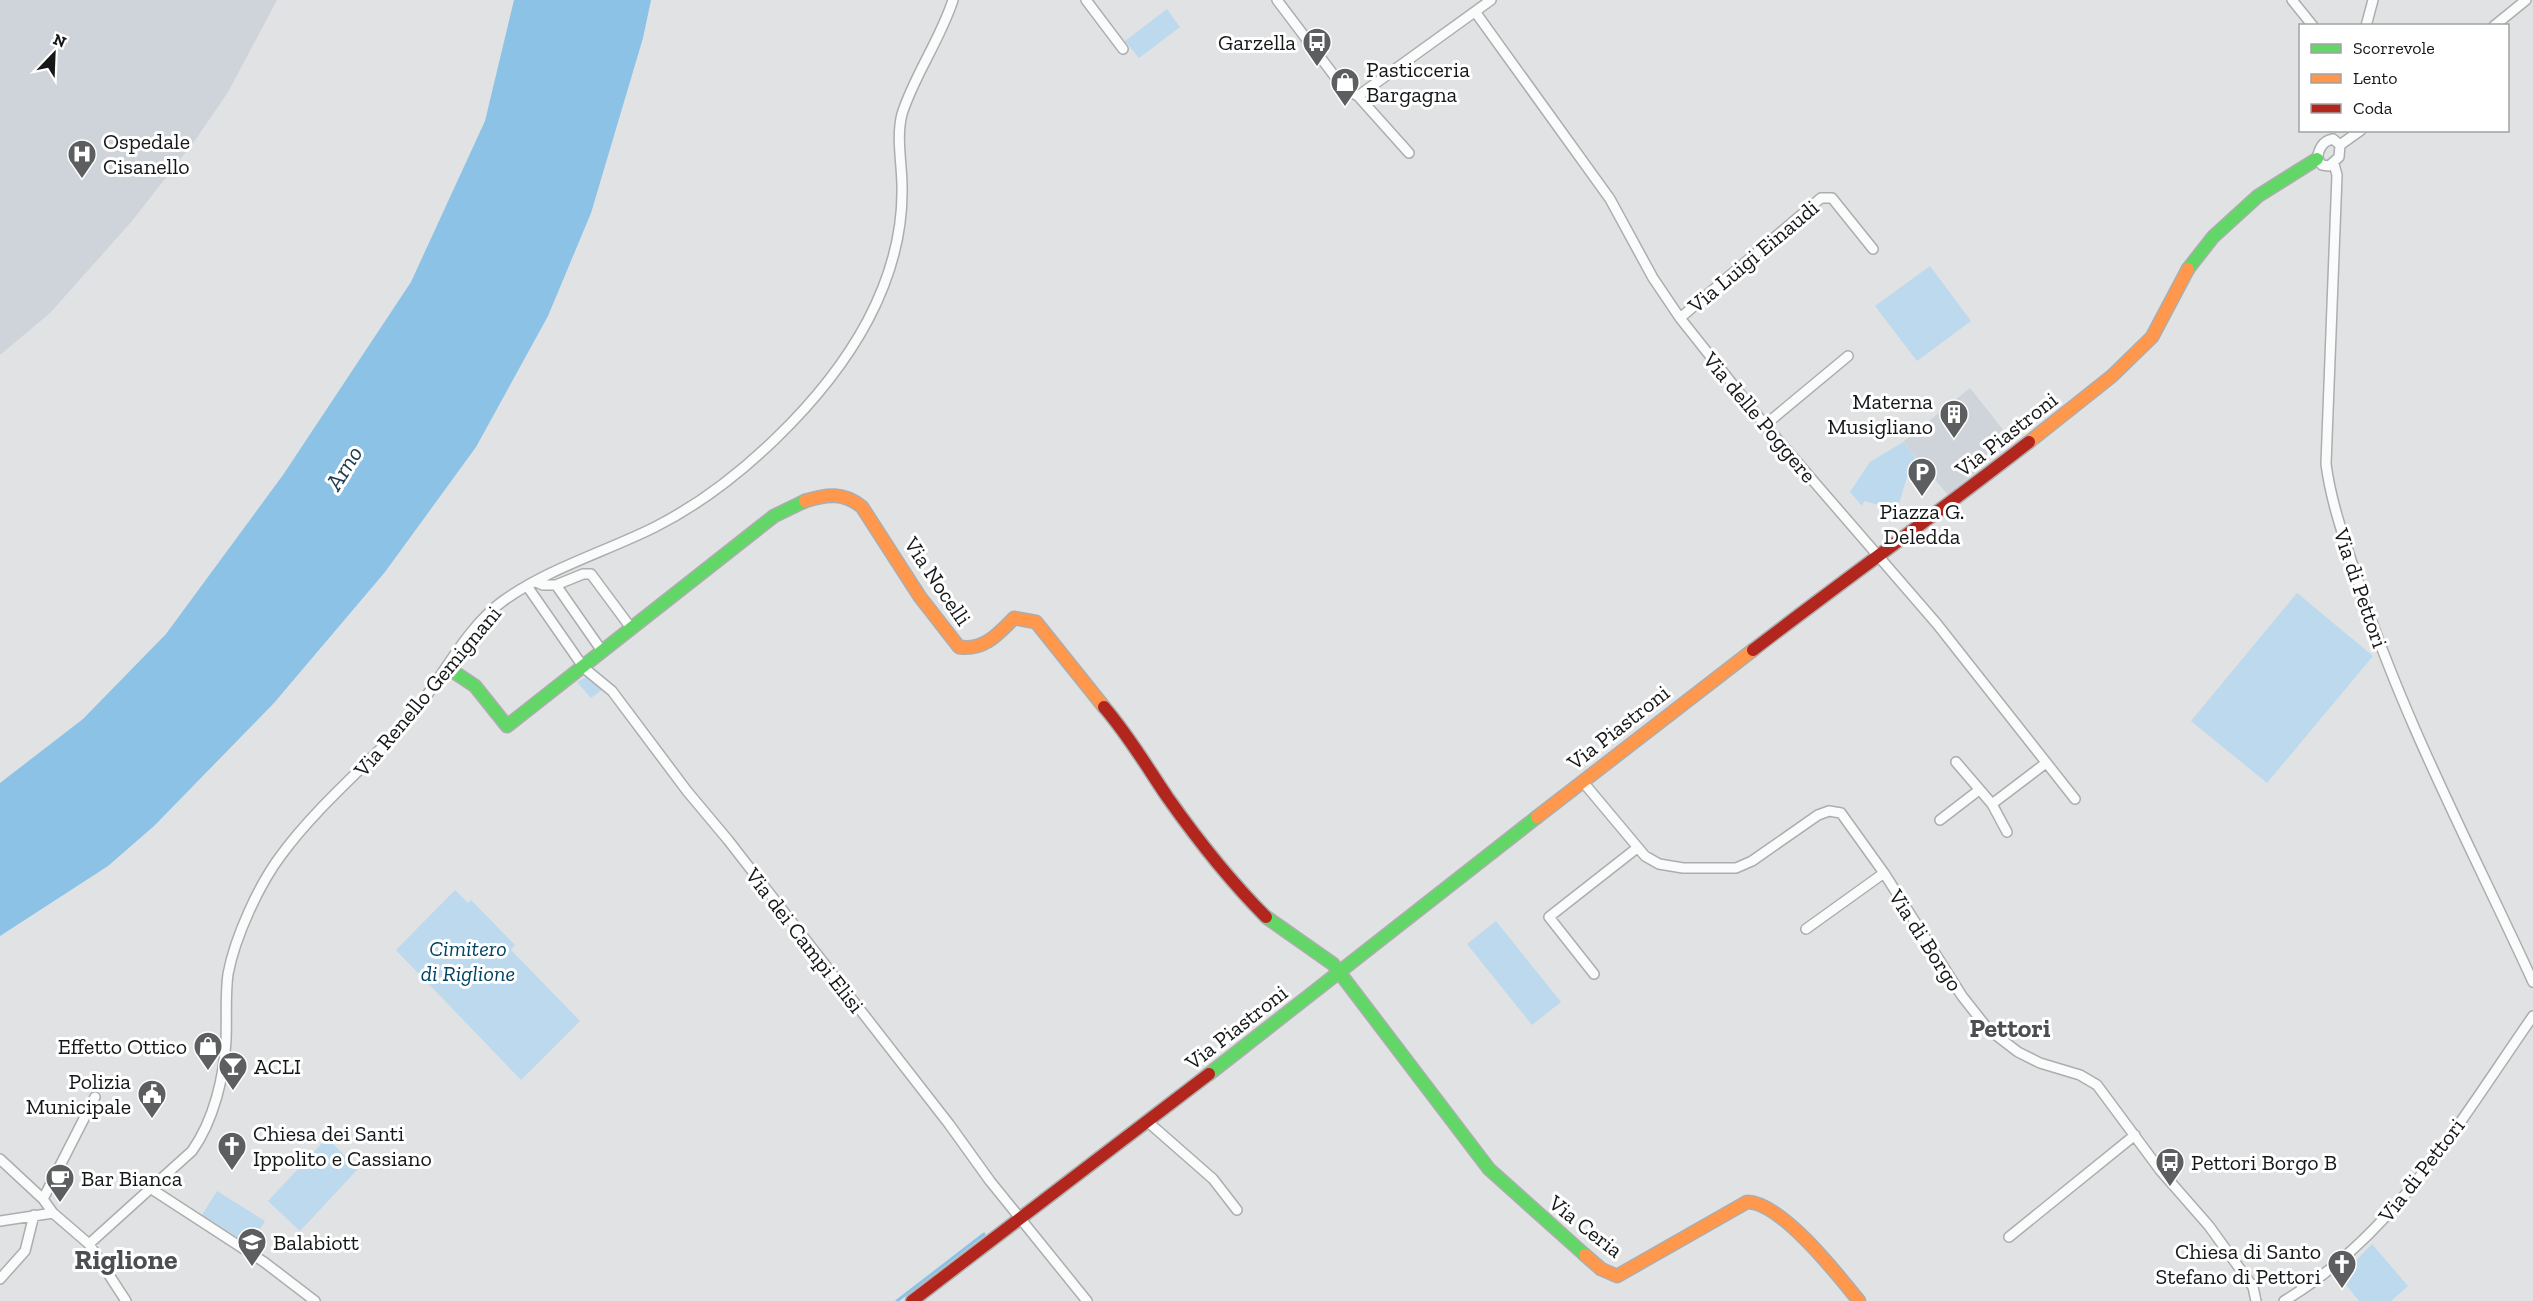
<svg xmlns="http://www.w3.org/2000/svg" width="2533" height="1301" font-family="'Zilla Slab',serif">
  <rect width="100%" height="100%" fill="#e0e2e4"/>
  <path fill="#ced4d9" d="M 0,0 L 277,0 L 228,92 L 196,139 L 132,221 L 50,313 L 0,355 Z
    M 1970,388 L 2012,441 L 1948,495 L 1903,442 Z"/>
  <path fill="#bcd9ed" d="M 1167,9 L 1180,27 L 1139,58 L 1125,41 Z
    M 1930,266 L 1971,321 L 1917,361 L 1875,306 Z
    M 1903,442 L 1920,463 L 1911,464 L 1897,510 L 1864,501 L 1862,506 L 1850,492 L 1870,462 Z
    M 2297,593 L 2373,656 L 2267,783 L 2191,721 Z
    M 588,676 L 603,689 L 591,698 L 577,682 Z
    M 455,890 L 468,903 L 471,900 L 515,945 L 511,950 L 580,1021 L 521,1080 L 396,950 Z
    M 1496,921 L 1561,1002 L 1532,1025 L 1467,944 Z
    M 327,1138 L 358,1169 L 300,1231 L 268,1201 Z
    M 217,1191 L 265,1221 L 250,1245 L 202,1215 Z
    M 2372,1244 L 2408,1286 L 2391,1301 L 2359,1301 L 2340,1277 Z"/>
  <path fill="#8bc2e5" d="M 514,0 L 651,0 L 643,38 L 591,213 L 548,316 L 476,447 L 385,572 L 274,703 L 154,826 L 108,866 L 0,936 L 0,783 L 83,719 L 166,634 L 283,475 L 411,282 L 485,121 Z"/>
  <g fill="none" stroke-linecap="round" stroke-linejoin="round">
    <path stroke="#8bc2e5" stroke-width="3" d="M 897,1301 L 984,1234"/>
    <g stroke="#acadaf" stroke-width="12">
      <path id="street" d="M 1086,0 L 1123,49
        M 1277,0 L 1345,90 L 1358,96 L 1491,0
        M 2292,0 L 2313,26
        M 1476,13 L 1610,199 L 1653,278 L 1680,318 L 1765,425 L 1937,624 L 2075,799
        M 2366,26 L 2373,0
        M 2494,26 L 2526,0
        M 1358,96 L 1409,153
        M 2333,139 L 2340,145 L 2339,157 L 2329,166 L 2322,165 L 2317,159 C 2319,149 2322,141 2333,139 Z
        M 2340,145 L 2361,130
        M 2334,164 L 2337,175 L 2326,464 C 2331,503 2345,541 2357,578 C 2402,718 2472,849 2533,982
        M 1680,318 L 1821,198 L 1832,198 L 1873,249
        M 1765,425 L 1848,356
        M 536,582 L 543,585 L 556,585 L 602,651
        M 556,585 L 583,574 L 591,574 L 631,628
        M 527,586 L 584,668 L 612,691 L 687,791 L 728,840 L 949,1124 L 990,1181 L 1087,1301
        M 1956,762 L 1992,804 L 2007,832
        M 1583,782 L 1645,856 L 1659,864 L 1683,868 L 1736,868 L 1752,861 L 1818,815 L 1829,811 L 1841,813 L 1884,873 L 1962,996 L 1988,1029 L 2018,1052 L 2040,1063 L 2080,1075 L 2097,1085 L 2160,1170 L 2209,1226 L 2253,1287 L 2256,1301
        M 1992,804 L 2046,763
        M 1940,820 L 1979,790
        M 1806,929 L 1884,873
        M 1594,974 L 1549,917 L 1637,848
        M 1148,1122 L 1213,1179 L 1237,1210
        M 0,1159 L 43,1199 L 53,1213
        M 150,1188 L 264,1262 L 315,1301
        M 43,1199 L 95,1097
        M 0,1221 L 53,1213 L 89,1244 L 126,1301
        M 2009,1237 L 2135,1135
        M 89,1244 L 192,1151 C 214,1120 224,1077 226,1040 C 227,1018 225,996 228,974 C 235,937 259,884 282,854 C 318,805 367,766 408,720 C 439,684 465,628 503,601 C 549,568 605,552 655,527 C 736,486 825,401 868,320 C 890,278 903,235 902,187 C 902,164 896,137 902,114 C 914,76 940,40 953,0
        M 0,1279 L 25,1251 L 34,1215
        M 2284,1301 C 2394,1236 2462,1118 2533,1016"/>
    </g>
    <g stroke="#acadaf" stroke-width="15">
      <path id="fast" d="M 2188,269 L 2213,237 L 2258,196 L 2317,159
        M 448,668 L 475,686 L 507,726 L 774,516 L 805,501
        M 1266,917 L 1333,964 L 1489,1169 L 1585,1255
        M 1209,1074 L 1537,817"/>
    </g>
    <g stroke="#acadaf" stroke-width="15">
      <path id="slow" d="M 2029,442 L 2112,376 L 2152,337 L 2188,269
        M 805,501 C 827,494 844,492 862,507 L 920,597 L 959,647 C 984,651 998,634 1014,618 L 1036,622 L 1104,707
        M 1537,817 L 1753,650
        M 1585,1255 L 1601,1269 L 1617,1276 L 1747,1202 C 1781,1202 1838,1275 1859,1301"/>
    </g>
    <g stroke="#acadaf" stroke-width="15">
      <path id="jam" d="M 1753,650 C 1844,580 1938,513 2029,442
        M 1104,707 C 1129,736 1147,767 1168,798 C 1197,839 1230,881 1266,917
        M 912,1301 L 1209,1074"/>
    </g>
    <use href="#street" stroke="#fafbfb" stroke-width="9"/>
    <use href="#fast" stroke="#63d668" stroke-width="12"/>
    <use href="#slow" stroke="#ff974d" stroke-width="12"/>
    <use href="#jam" stroke="#b3261e" stroke-width="12"/>
  </g>
  <defs>
    <g id="bus-pin" transform="scale(1.5)"><path d="M0 17L-7.5 6A9.5 9.5 0 1 1 7.5 6Z" fill="#5d5e5f" stroke="#fff"/><path d="M-5-6H5V4H4V6H2V4H-2V6H-4V4H-5ZM-3.5-4V0h7V-4ZM-3.5 1.2v1.5H-2V1.2ZM2 1.2v1.5H3.5V1.2Z" fill="#fff"/></g>
    <g id="shop-pin" transform="scale(1.5)"><path d="M0 17L-7.5 6A9.5 9.5 0 1 1 7.5 6Z" fill="#5d5e5f" stroke="#fff"/><path d="M-5-2.5h2.3a2.7 3.5 0 0 1 5.4 0H5L5.5 6h-11ZM-1.5-2.5h3a1.5 2.3 0 0 0-3 0Z" fill="#fff"/></g>
    <g id="hospital-pin" transform="scale(1.5)"><path d="M0 17L-7.5 6A9.5 9.5 0 1 1 7.5 6Z" fill="#5d5e5f" stroke="#fff"/><path d="M-5-5h3v3.5h4V-5h3V5h-3V1.5h-4V5h-3Z" fill="#fff"/></g>
    <g id="building-pin" transform="scale(1.5)"><path d="M0 17L-7.5 6A9.5 9.5 0 1 1 7.5 6Z" fill="#5d5e5f" stroke="#fff"/><path d="M-4-6H4V6H1V3H-1V6H-4ZM-2.5-4.3h1.7v1.8h-1.7ZM.8-4.3h1.7v1.8H.8ZM-2.5-1h1.7V.8h-1.7ZM.8-1h1.7V.8H.8Z" fill="#fff"/></g>
    <g id="parking-pin" transform="scale(1.5)"><path d="M0 17L-7.5 6A9.5 9.5 0 1 1 7.5 6Z" fill="#5d5e5f" stroke="#fff"/><path d="M-3.5-5.5H1a3.5 3.5 0 0 1 0 7H-1V5.5H-3.5ZM-1-3.4V-.6H.8a1.4 1.4 0 0 0 0-2.8Z" fill="#fff"/></g>
    <g id="bar-pin" transform="scale(1.5)"><path d="M0 17L-7.5 6A9.5 9.5 0 1 1 7.5 6Z" fill="#5d5e5f" stroke="#fff"/><path d="M-6-5H6L.8 .8V4.5H3.5V6h-7V4.5H-.8V.8Z" fill="#fff"/></g>
    <g id="civic-pin" transform="scale(1.5)"><path d="M0 17L-7.5 6A9.5 9.5 0 1 1 7.5 6Z" fill="#5d5e5f" stroke="#fff"/><path d="M-.6-6.5H3V-4.5H.6V-3L4-1V1h2V6H-6V1h2V-1L-.6-3ZM-1.2 2.5V6h2.4V2.5Z" fill="#fff"/></g>
    <g id="church-pin" transform="scale(1.5)"><path d="M0 17L-7.5 6A9.5 9.5 0 1 1 7.5 6Z" fill="#5d5e5f" stroke="#fff"/><path d="M-1.2-6h2.4v3.5h3.3v2.4h-3.3V6h-2.4V-.1h-3.3v-2.4h3.3Z" fill="#fff"/></g>
    <g id="cafe-pin" transform="scale(1.5)"><path d="M0 17L-7.5 6A9.5 9.5 0 1 1 7.5 6Z" fill="#5d5e5f" stroke="#fff"/><path d="M-5.5-4.5H6V0H3Q3 3.5 0 3.5H-2.5Q-5.5 3.5-5.5 0ZM3-3.2v2h1.7v-2ZM-6 4.5H4V6H-6Z" fill="#fff"/></g>
    <g id="school-pin" transform="scale(1.5)"><path d="M0 17L-7.5 6A9.5 9.5 0 1 1 7.5 6Z" fill="#5d5e5f" stroke="#fff"/><path d="M0-5L7-2L0 1L-7-2ZM-4 1L0 2.5L4 1V4Q0 6-4 4Z" fill="#fff"/></g>
  </defs>
  <g fill-rule="evenodd">
    <use href="#bus-pin" x="1317" y="42"/>
    <use href="#shop-pin" x="1345" y="82"/>
    <use href="#hospital-pin" x="82" y="154"/>
    <use href="#building-pin" x="1954" y="414"/>
    <use href="#parking-pin" x="1922" y="472"/>
    <use href="#shop-pin" x="208" y="1046"/>
    <use href="#bar-pin" x="233" y="1066"/>
    <use href="#civic-pin" x="152" y="1094"/>
    <use href="#church-pin" x="232" y="1146"/>
    <use href="#bus-pin" x="2170" y="1162"/>
    <use href="#cafe-pin" x="60" y="1178"/>
    <use href="#school-pin" x="252" y="1242"/>
    <use href="#church-pin" x="2342" y="1264"/>
  </g>
  <g text-anchor="middle" stroke-width="6" stroke-linejoin="round" paint-order="stroke">
    <g font-size="22" fill="#161718" stroke="#fff" text-anchor="start">
      <text x="1296" y="50" text-anchor="end">Garzella</text>
      <text x="1366" y="77">Pasticceria<tspan x="1366" dy="25">Bargagna</tspan></text>
      <text x="103" y="149">Ospedale<tspan x="103" dy="25">Cisanello</tspan></text>
      <text x="1933" y="409" text-anchor="end">Materna<tspan x="1933" dy="25">Musigliano</tspan></text>
      <text x="1922" y="519" text-anchor="middle">Piazza G.<tspan x="1922" dy="25">Deledda</tspan></text>
      <text x="187" y="1054" text-anchor="end">Effetto Ottico</text>
      <text x="254" y="1074">ACLI</text>
      <text x="131" y="1089" text-anchor="end">Polizia<tspan x="131" dy="25">Municipale</tspan></text>
      <text x="253" y="1141">Chiesa dei Santi<tspan x="253" dy="25">Ippolito e Cassiano</tspan></text>
      <text x="2191" y="1170">Pettori Borgo B</text>
      <text x="81" y="1186">Bar Bianca</text>
      <text x="273" y="1250">Balabiott</text>
      <text x="2321" y="1259" text-anchor="end">Chiesa di Santo<tspan x="2321" dy="25">Stefano di Pettori</tspan></text>
    </g>
    <g font-size="22" fill="#161718" stroke="#fff">
      <text transform="translate(1753 256) rotate(-40)" y="8">Via Luigi Einaudi</text>
      <text transform="translate(1760 417) rotate(50)" y="8">Via delle Poggere</text>
      <text transform="translate(2006 434) rotate(-38)" y="8">Via Piastroni</text>
      <text transform="translate(938 581) rotate(56)" y="8">Via Nocelli</text>
      <text transform="translate(2361 588) rotate(71)" y="8">Via di Pettori</text>
      <text transform="translate(427 691) rotate(-50)" y="8">Via Renello Gemignani</text>
      <text transform="translate(1618 727) rotate(-38)" y="8">Via Piastroni</text>
      <text transform="translate(805 940) rotate(52)" y="8">Via dei Campi Elisi</text>
      <text transform="translate(1926 940) rotate(57)" y="8">Via di Borgo</text>
      <text transform="translate(1236 1027) rotate(-38)" y="8">Via Piastroni</text>
      <text transform="translate(2421 1170) rotate(-52)" y="8">Via di Pettori</text>
      <text transform="translate(1586 1226) rotate(38)" y="8">Via Ceria</text>
    </g>
    <g font-size="22" font-style="italic" fill="#004364" stroke="#fff">
      <text x="468" y="956">Cimitero<tspan x="468" dy="25">di Riglione</tspan></text>
    </g>
    <g font-size="24" font-style="italic" fill="#16394e" stroke="#fff">
      <text transform="translate(344 468) rotate(-58)" y="8">Arno</text>
    </g>
    <g font-size="26" font-weight="bold" fill="#4c4f52" stroke="#fff">
      <text x="2010" y="1037">Pettori</text>
    </g>
    <g font-size="28" font-weight="bold" fill="#4c4f52" stroke="#fff">
      <text x="126" y="1269">Riglione</text>
    </g>
  </g>
  <rect x="2299" y="24" width="210" height="108" fill="#ffffff" stroke="#a2a2a3" stroke-width="1.5"/>
  <rect x="2311" y="44" width="30" height="9" fill="#63d668" stroke="#a2a2a3" stroke-width="1.5"/>
  <text x="2353" y="54" font-size="18" fill="#161718">Scorrevole</text>
  <rect x="2311" y="74" width="30" height="9" fill="#ff974d" stroke="#a2a2a3" stroke-width="1.5"/>
  <text x="2353" y="84" font-size="18" fill="#161718">Lento</text>
  <rect x="2311" y="104" width="30" height="9" fill="#b3261e" stroke="#a2a2a3" stroke-width="1.5"/>
  <text x="2353" y="114" font-size="18" fill="#161718">Coda</text>
  <g transform="translate(54 54) rotate(23)" stroke="#ffffff" stroke-width="4.5" paint-order="stroke">
  <path d="M0-4.5L10 22L0 15L-10 22Z" fill="#161718"/>
  <text y="-9" font-size="16" font-weight="bold" text-anchor="middle" fill="#161718">N</text>
  </g>
</svg>
